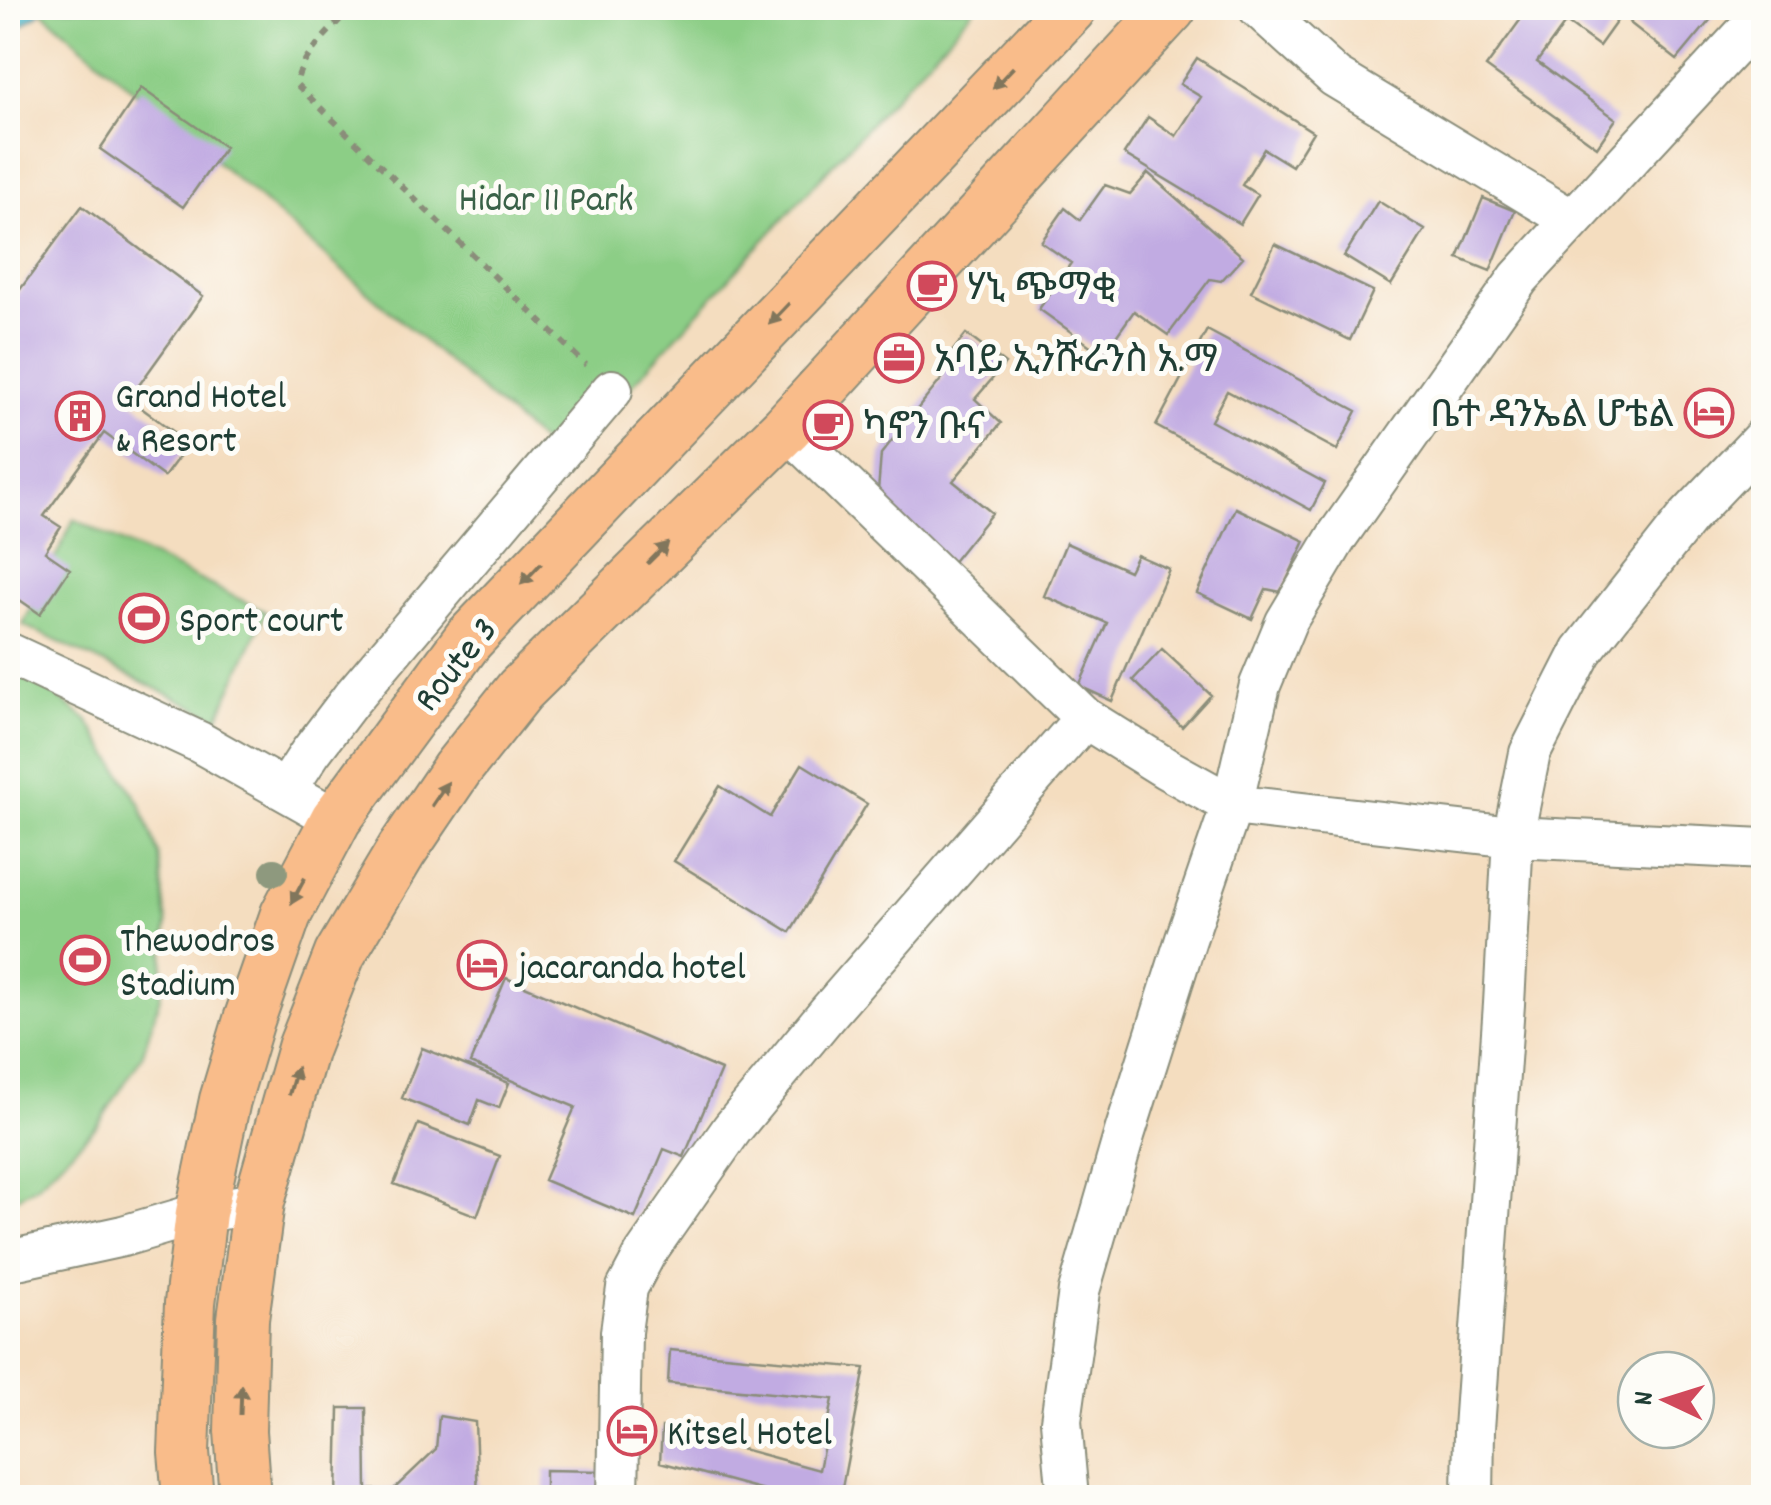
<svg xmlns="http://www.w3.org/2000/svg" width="1771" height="1505" font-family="Dekko,'Noto Sans Ethiopic',sans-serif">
  <rect width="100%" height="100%" fill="#fdfcf7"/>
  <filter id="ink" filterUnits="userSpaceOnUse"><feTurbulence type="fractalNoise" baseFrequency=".01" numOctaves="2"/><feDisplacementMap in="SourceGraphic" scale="20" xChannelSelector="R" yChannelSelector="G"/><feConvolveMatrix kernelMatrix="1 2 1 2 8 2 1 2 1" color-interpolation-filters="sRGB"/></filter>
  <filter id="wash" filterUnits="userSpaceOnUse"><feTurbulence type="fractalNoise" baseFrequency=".0048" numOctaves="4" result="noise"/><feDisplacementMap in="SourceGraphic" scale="40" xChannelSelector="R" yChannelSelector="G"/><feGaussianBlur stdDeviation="2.25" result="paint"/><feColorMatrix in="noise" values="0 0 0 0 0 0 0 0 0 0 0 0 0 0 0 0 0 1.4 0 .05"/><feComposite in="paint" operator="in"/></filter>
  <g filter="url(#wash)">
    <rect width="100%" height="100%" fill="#f4ddbf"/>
    <path fill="#8cce86" stroke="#56865d" stroke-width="2.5" d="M 46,8 L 975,8 L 563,461 L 42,11 Z
      M 74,519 L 266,612 L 218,718 L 23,625 Z
      M 8,663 L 26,672 L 88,721 L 140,803 L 159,855 L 167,923 L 160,997 L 142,1056 L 98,1125 L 36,1186 L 8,1202 Z"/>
    <path fill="#50b9cd" stroke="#387b80" stroke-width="2.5" d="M 8,8 L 46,8 L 8,36 Z"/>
    <g id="blocks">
      <path fill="#c1abe2" d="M 1529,8 L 1604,8 L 1619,18 L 1599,46 L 1566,22 L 1537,62 L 1616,119 L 1597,147 L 1486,67 Z
        M 1642,8 L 1709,8 L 1716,13 L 1677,60 L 1630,23 Z
        M 1197,58 L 1313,132 L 1292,166 L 1264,149 L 1242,185 L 1258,195 L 1240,224 L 1124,154 L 1148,117 L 1176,136 L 1201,97 L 1180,84 Z
        M 141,88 L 225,147 L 183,207 L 100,149 Z
        M 1148,173 L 1243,257 L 1221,281 L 1210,279 L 1168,335 L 1134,311 L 1103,355 L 1039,309 L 1071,263 L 1041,242 L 1065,208 L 1080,220 L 1105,185 L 1130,194 Z
        M 1483,198 L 1515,211 L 1490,271 L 1458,258 Z
        M 1378,201 L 1425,230 L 1391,285 L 1344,256 Z
        M 82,206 L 203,296 L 129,399 L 189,443 L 164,477 L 104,433 L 44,516 L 61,527 L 45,552 L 70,569 L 40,614 L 14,596 L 8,605 L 8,288 L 16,295 Z
        M 1275,244 L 1373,291 L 1350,340 L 1251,292 Z
        M 1207,330 L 1357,411 L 1337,450 L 1227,391 L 1211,421 L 1325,483 L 1311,510 L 1156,426 Z
        M 966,334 L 1005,364 L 975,399 L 1001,423 L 953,481 L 992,513 L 951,564 L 877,504 L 881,454 L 944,376 L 937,371 Z
        M 1236,508 L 1305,541 L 1281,592 L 1266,589 L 1252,619 L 1197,593 Z
        M 1066,543 L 1129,571 L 1137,555 L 1169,569 L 1112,701 L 1079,686 L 1107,623 L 1044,596 Z
        M 1162,649 L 1211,695 L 1182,727 L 1133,680 Z
        M 802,764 L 867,804 L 790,932 L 674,861 L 720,786 L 770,817 Z
        M 506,978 L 721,1070 L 684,1157 L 664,1149 L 635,1218 L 544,1180 L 575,1107 L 470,1063 Z
        M 422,1048 L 509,1083 L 499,1108 L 479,1100 L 470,1125 L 402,1098 Z
        M 418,1124 L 500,1156 L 477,1216 L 394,1184 Z
        M 670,1350 L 865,1368 L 840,1498 L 793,1498 L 660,1462 L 662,1427 L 819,1470 L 833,1399 L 668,1383 Z
        M 339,1408 L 366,1408 L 367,1490 L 394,1489 L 436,1449 L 439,1416 L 475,1422 L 478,1498 L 337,1498 Z
        M 545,1470 L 601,1471 L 601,1498 L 545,1498 Z"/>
    </g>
  </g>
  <g filter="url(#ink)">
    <use href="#blocks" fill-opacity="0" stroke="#8a8d7a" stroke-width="2.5"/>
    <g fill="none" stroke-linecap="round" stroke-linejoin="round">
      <g stroke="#8a8d7a" stroke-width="44">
        <path id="minor" d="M 1259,8 L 1335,77 L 1572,220
          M 786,428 L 1085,718 L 1167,769 L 1232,805 L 1513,837 L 1764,849
          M 8,653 L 199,742 L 336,819
          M 286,790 L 310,753 L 351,699 L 612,390
          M 8,1261 L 123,1236 L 201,1213 L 259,1202
          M 618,1498 L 621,1332 L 627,1288 L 645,1254 L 732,1129 L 827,1014 L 1085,718
          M 1068,1498 L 1061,1421 L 1079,1291 L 1125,1132 L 1186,939 L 1232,805 L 1260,685 L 1286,622 L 1338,535 L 1519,278 L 1764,13
          M 1473,1498 L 1474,1429 L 1504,1004 L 1513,837 L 1530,753 L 1582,651 L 1688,517 L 1764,437"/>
      </g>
      <g stroke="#8a8d7a" stroke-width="54">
        <path id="major" d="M 188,1498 L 184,1452 L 190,1303 L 201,1213 L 225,1100 L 249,1020 L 286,914 L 336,819 L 468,640 L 1071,8
          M 245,1498 L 240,1431 L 243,1319 L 259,1202 L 303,1048 L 340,954 L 402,850 L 457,769 L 520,690 L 786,428 L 1171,8"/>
      </g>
      <path stroke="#8a8d7a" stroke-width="6" stroke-dasharray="8 8" stroke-linecap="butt" d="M 351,8 C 335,26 296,61 297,85 L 586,365"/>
      <use href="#minor" stroke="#fff" stroke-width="40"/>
      <use href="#major" stroke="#f9bc8a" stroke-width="50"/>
    </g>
    <circle fill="#8e997e" cx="274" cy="872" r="14"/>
    <defs><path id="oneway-solid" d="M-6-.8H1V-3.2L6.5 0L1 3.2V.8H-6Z" transform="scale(2.5)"/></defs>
    <g fill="#81765b">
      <use href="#oneway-solid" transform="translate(1003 78) rotate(134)"/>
      <use href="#oneway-solid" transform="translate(779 314) rotate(134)"/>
      <use href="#oneway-solid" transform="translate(658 553) rotate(-45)"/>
      <use href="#oneway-solid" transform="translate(531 574) rotate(134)"/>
      <use href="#oneway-solid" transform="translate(440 794) rotate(-56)"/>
      <use href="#oneway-solid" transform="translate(298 891) rotate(118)"/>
      <use href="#oneway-solid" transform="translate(293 1081) rotate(-74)"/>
      <use href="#oneway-solid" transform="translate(241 1400) rotate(-88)"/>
    </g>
  </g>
  <defs>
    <g id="cafe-ring" transform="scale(2.5)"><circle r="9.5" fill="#fdfcf7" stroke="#d1495b" stroke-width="1.5"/><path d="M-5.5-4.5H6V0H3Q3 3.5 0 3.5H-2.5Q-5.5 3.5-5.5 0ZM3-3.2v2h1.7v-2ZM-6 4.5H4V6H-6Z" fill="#d1495b"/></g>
    <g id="office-ring" transform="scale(2.5)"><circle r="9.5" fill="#fdfcf7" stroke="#d1495b" stroke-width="1.5"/><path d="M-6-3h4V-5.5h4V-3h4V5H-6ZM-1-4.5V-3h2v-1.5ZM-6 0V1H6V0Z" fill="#d1495b"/></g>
    <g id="hotel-ring" transform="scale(2.5)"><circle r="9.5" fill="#fdfcf7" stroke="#d1495b" stroke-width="1.5"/><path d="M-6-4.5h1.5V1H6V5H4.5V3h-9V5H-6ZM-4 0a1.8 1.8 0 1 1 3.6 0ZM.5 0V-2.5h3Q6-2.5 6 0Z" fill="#d1495b"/></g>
    <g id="building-ring" transform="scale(2.5)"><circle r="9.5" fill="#fdfcf7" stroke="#d1495b" stroke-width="1.5"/><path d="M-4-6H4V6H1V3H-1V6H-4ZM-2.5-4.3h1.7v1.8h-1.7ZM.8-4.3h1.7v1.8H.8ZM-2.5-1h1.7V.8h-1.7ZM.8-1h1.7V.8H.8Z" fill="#d1495b"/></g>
    <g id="stadium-ring" transform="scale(2.5)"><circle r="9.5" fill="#fdfcf7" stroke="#d1495b" stroke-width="1.5"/><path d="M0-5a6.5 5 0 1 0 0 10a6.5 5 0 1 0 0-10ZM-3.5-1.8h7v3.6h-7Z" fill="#d1495b"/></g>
  </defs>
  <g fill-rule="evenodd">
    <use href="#cafe-ring" x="932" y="286"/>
    <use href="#office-ring" x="899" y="358"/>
    <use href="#hotel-ring" x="1709" y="413"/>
    <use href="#building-ring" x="80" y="416"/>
    <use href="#cafe-ring" x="828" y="425"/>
    <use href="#stadium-ring" x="144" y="618"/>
    <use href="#stadium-ring" x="85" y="960"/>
    <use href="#hotel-ring" x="482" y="965"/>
    <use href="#hotel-ring" x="632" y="1431"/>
  </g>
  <g text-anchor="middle" stroke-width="10" stroke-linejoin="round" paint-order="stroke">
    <g font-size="38" fill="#3a6148" stroke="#fdfcf7">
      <text x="546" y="210">Hidar 11 Park</text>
    </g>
    <g font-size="38" fill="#1f3d34" stroke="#fdfcf7" text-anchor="start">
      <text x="967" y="299">ሃኒ ጭማቂ</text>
      <text x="934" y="371">አባይ ኢንሹራንስ አ.ማ</text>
      <text x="115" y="407">Grand Hotel<tspan x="115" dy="44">&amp; Resort</tspan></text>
      <text x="1674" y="426" text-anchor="end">ቤተ ዳንኤል ሆቴል</text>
      <text x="863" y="438">ካኖን ቡና</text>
      <text x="179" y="631">Sport court</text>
      <text x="120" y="951">Thewodros<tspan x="120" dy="44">Stadium</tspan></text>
      <text x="517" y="978">jacaranda hotel</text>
      <text x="667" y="1444">Kitsel Hotel</text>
    </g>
    <g font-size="38" fill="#1f3d34" stroke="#fdfcf7">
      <text transform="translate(454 663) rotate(-51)" y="13">Route 3</text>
    </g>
  </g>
  <rect width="1771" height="1505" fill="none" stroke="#fdfcf7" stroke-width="40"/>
  <g transform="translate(1666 1400) rotate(274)"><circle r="48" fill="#fdfcf7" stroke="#a4b0a9" stroke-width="2.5"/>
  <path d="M0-8L18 38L0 25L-18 38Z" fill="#d1495b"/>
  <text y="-15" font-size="28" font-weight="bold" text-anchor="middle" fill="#1f3d34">N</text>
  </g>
</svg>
